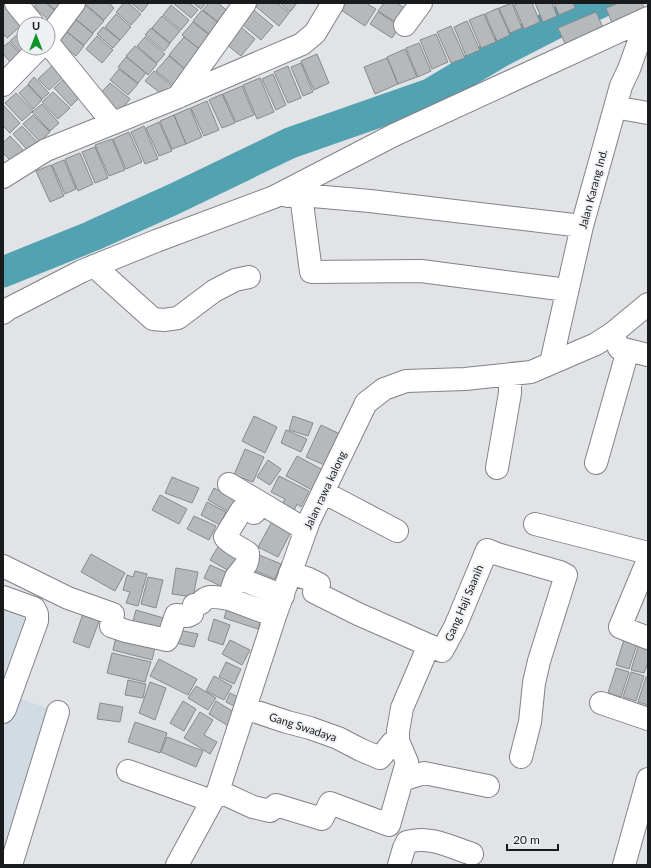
<svg xmlns="http://www.w3.org/2000/svg" width="651" height="868" font-family="Lato,sans-serif">
  <rect width="100%" height="100%" fill="#e1e3e6"/>
  <path fill="#d2dae3" d="M 3,597 L 34,608 L 10,695 L 58,712 L 3,865 Z"/>
  <g fill="none" stroke-linecap="round" stroke-linejoin="round">
    <path stroke="#52a2b2" stroke-width="31" d="M 3,272 L 92,236 L 174,199 L 290,143 L 430,94 L 500,52 L 574,14 L 600,3"/>
  </g>
  <path fill="#b6b9bc" stroke="#888a8d" d="M 3,3 L 9,3 L 26,21 L 7,38 L 3,34 Z
    M 37,3 L 46,3 L 59,14 L 52,23 L 34,7 Z
    M 47,3 L 69,3 L 60,14 Z
    M 87,3 L 109,3 L 114,8 L 104,20 L 85,4 Z
    M 124,3 L 128,3 L 141,14 L 131,25 L 116,12 Z
    M 131,3 L 149,3 L 142,12 Z
    M 173,3 L 189,3 L 198,10 L 191,18 Z
    M 193,3 L 206,3 L 201,9 Z
    M 209,3 L 218,3 L 231,14 L 222,25 L 203,10 Z
    M 256,3 L 277,3 L 289,13 L 279,26 L 254,5 Z
    M 280,3 L 297,3 L 290,12 Z
    M 337,3 L 366,3 L 376,9 L 365,26 L 335,6 Z
    M 384,3 L 397,3 L 409,11 L 400,25 L 378,11 Z
    M 512,3 L 522,28 L 510,33 L 499,8 Z
    M 519,3 L 532,3 L 540,22 L 524,29 L 514,5 Z
    M 535,3 L 552,3 L 557,16 L 543,22 Z
    M 554,3 L 573,3 L 575,8 L 559,15 Z
    M 619,3 L 642,3 L 647,14 L 614,28 L 606,8 Z
    M 84,4 L 104,21 L 93,33 L 73,17 Z
    M 171,5 L 189,20 L 181,30 L 163,15 Z
    M 249,6 L 273,26 L 261,40 L 237,20 Z
    M 498,8 L 510,35 L 497,41 L 485,14 Z
    M 202,10 L 222,26 L 213,37 L 193,21 Z
    M 378,12 L 400,26 L 392,38 L 370,24 Z
    M 596,12 L 605,32 L 567,48 L 558,28 Z
    M 116,14 L 131,27 L 120,40 L 105,27 Z
    M 484,14 L 496,42 L 481,48 L 469,20 Z
    M 162,16 L 180,31 L 170,43 L 152,28 Z
    M 73,17 L 93,34 L 84,45 L 63,29 Z
    M 467,21 L 480,50 L 466,56 L 454,27 Z
    M 193,22 L 214,39 L 203,52 L 182,35 Z
    M 235,22 L 255,39 L 241,56 L 221,40 Z
    M 451,26 L 465,58 L 451,63 L 437,32 Z
    M 103,27 L 120,40 L 113,48 L 97,34 Z
    M 151,28 L 170,44 L 164,51 L 145,35 Z
    M 65,30 L 84,46 L 76,56 L 57,40 Z
    M 19,33 L 24,37 L 24,56 L 10,41 Z
    M 436,34 L 448,62 L 432,69 L 420,40 Z
    M 97,36 L 113,50 L 102,63 L 86,49 Z
    M 145,37 L 165,54 L 157,63 L 137,46 Z
    M 184,37 L 203,52 L 187,71 L 169,55 Z
    M 9,42 L 22,56 L 13,65 L 3,54 L 3,47 Z
    M 419,43 L 431,71 L 418,77 L 406,48 Z
    M 135,46 L 157,64 L 148,75 L 126,56 Z
    M 405,49 L 417,77 L 398,84 L 387,57 Z
    M 317,54 L 329,83 L 314,90 L 301,61 Z
    M 169,56 L 189,73 L 177,88 L 156,71 Z
    M 126,57 L 146,73 L 138,83 L 118,67 Z
    M 387,58 L 398,84 L 375,94 L 364,67 Z
    M 301,63 L 313,92 L 303,96 L 291,67 Z
    M 54,64 L 65,75 L 49,90 L 38,79 Z
    M 288,66 L 301,98 L 288,103 L 274,72 Z
    M 119,69 L 138,84 L 128,95 L 110,80 Z
    M 154,71 L 177,90 L 169,100 L 145,81 Z
    M 273,74 L 286,105 L 276,110 L 262,79 Z
    M 34,77 L 49,93 L 42,99 L 28,84 Z
    M 66,77 L 82,95 L 71,106 L 54,88 Z
    M 260,78 L 274,112 L 257,119 L 243,85 Z
    M 110,83 L 130,99 L 118,114 L 97,97 Z
    M 28,85 L 42,100 L 33,109 L 19,93 Z
    M 242,86 L 254,115 L 236,122 L 223,94 Z
    M 53,92 L 70,108 L 58,119 L 42,102 Z
    M 16,93 L 33,111 L 22,121 L 5,103 Z
    M 222,94 L 235,123 L 222,128 L 209,100 Z
    M 207,101 L 219,130 L 204,136 L 191,108 Z
    M 42,104 L 59,123 L 50,131 L 32,112 Z
    M 4,106 L 20,123 L 10,133 L 3,126 L 3,108 Z
    M 190,108 L 202,137 L 186,144 L 174,115 Z
    M 33,115 L 50,132 L 40,142 L 23,124 Z
    M 174,115 L 186,144 L 172,149 L 160,121 Z
    M 159,122 L 172,151 L 159,156 L 146,128 Z
    M 22,126 L 40,145 L 31,154 L 13,134 Z
    M 144,126 L 158,159 L 145,164 L 131,132 Z
    M 129,132 L 142,162 L 126,169 L 113,139 Z
    M 10,136 L 26,153 L 14,164 L 3,153 L 3,143 Z
    M 112,139 L 125,170 L 109,176 L 95,145 Z
    M 95,147 L 108,178 L 95,183 L 82,152 Z
    M 80,153 L 93,184 L 78,191 L 65,159 Z
    M 64,160 L 76,189 L 65,194 L 52,165 Z
    M 51,165 L 64,196 L 50,202 L 36,171 Z
    M 254,416 L 277,427 L 265,453 L 242,441 Z
    M 293,416 L 313,423 L 308,436 L 289,430 Z
    M 321,425 L 342,435 L 327,466 L 306,457 Z
    M 286,430 L 307,439 L 301,452 L 281,443 Z
    M 245,449 L 264,457 L 253,482 L 234,475 Z
    M 297,456 L 323,470 L 312,490 L 286,476 Z
    M 268,460 L 281,469 L 270,485 L 257,477 Z
    M 279,476 L 309,491 L 301,507 L 297,504 L 294,511 L 282,505 L 285,499 L 271,492 Z
    M 172,477 L 199,488 L 192,503 L 165,493 Z
    M 214,488 L 235,499 L 229,512 L 208,500 Z
    M 160,495 L 187,509 L 179,524 L 152,510 Z
    M 207,502 L 226,512 L 220,525 L 201,515 Z
    M 194,516 L 216,526 L 209,540 L 187,529 Z
    M 274,518 L 293,528 L 278,557 L 258,547 Z
    M 222,540 L 241,551 L 229,571 L 210,560 Z
    M 91,554 L 125,573 L 115,591 L 81,572 Z
    M 257,554 L 281,564 L 275,579 L 251,569 Z
    M 210,565 L 233,575 L 227,589 L 204,578 Z
    M 176,568 L 198,572 L 193,597 L 172,594 Z
    M 135,571 L 147,574 L 138,606 L 126,603 L 130,592 L 123,590 L 127,575 L 133,577 Z
    M 148,577 L 163,580 L 156,608 L 141,604 Z
    M 229,603 L 263,614 L 258,629 L 224,618 Z
    M 136,610 L 167,619 L 163,634 L 132,625 Z
    M 84,611 L 101,616 L 89,648 L 73,642 Z
    M 214,619 L 230,625 L 223,645 L 208,640 Z
    M 179,630 L 198,634 L 194,647 L 176,643 Z
    M 117,633 L 156,643 L 152,660 L 113,650 Z
    M 230,640 L 250,650 L 242,665 L 222,654 Z
    M 624,640 L 637,644 L 629,669 L 616,665 Z
    M 639,644 L 648,647 L 648,662 L 644,673 L 631,670 Z
    M 112,653 L 151,662 L 145,682 L 107,673 Z
    M 159,659 L 197,679 L 188,695 L 150,676 Z
    M 226,662 L 241,669 L 234,684 L 219,677 Z
    M 616,668 L 629,672 L 621,697 L 608,693 Z
    M 631,672 L 644,676 L 636,701 L 623,697 Z
    M 214,676 L 232,686 L 224,700 L 206,691 Z
    M 646,677 L 648,677 L 648,705 L 638,702 Z
    M 128,680 L 146,684 L 143,698 L 125,695 Z
    M 150,682 L 166,688 L 155,720 L 139,713 Z
    M 196,686 L 216,698 L 208,710 L 188,698 Z
    M 230,693 L 242,699 L 238,708 L 226,702 Z
    M 183,701 L 196,709 L 184,731 L 170,723 Z
    M 216,701 L 237,714 L 230,727 L 209,714 Z
    M 100,703 L 123,707 L 120,722 L 97,719 Z
    M 200,712 L 213,720 L 204,735 L 217,742 L 210,754 L 184,738 Z
    M 135,722 L 167,733 L 160,753 L 128,742 Z
    M 167,737 L 203,751 L 196,767 L 161,752 Z"/>
  <g fill="none" stroke-linecap="round" stroke-linejoin="round">
    <g stroke="#818386" stroke-width="24">
      <path id="minor" d="M 16,3 L 33,24
        M 405,25 L 421,3
        M 48,38 L 74,3
        M 48,43 L 113,123
        M 3,85 L 39,48
        M 178,97 L 245,3
        M 625,109 L 648,113
        M 3,177 L 46,150 L 178,97 L 302,44 L 315,33 L 333,3
        M 301,195 L 311,272 L 421,271 L 567,290
        M 287,196 L 301,195 L 370,201 L 582,226
        M 94,266 L 153,319 L 164,320 L 178,318 L 214,291 L 235,280 L 249,277
        M 3,313 L 8,309 L 82,271 L 156,241 L 274,197 L 394,135 L 648,18
        M 617,343 L 619,348 L 648,355
        M 551,363 L 582,226 L 621,86 L 629,69 L 647,19
        M 596,463 L 628,350
        M 497,468 L 510,393 L 510,374
        M 229,484 L 306,530
        M 323,492 L 397,531
        M 535,524 L 648,553
        M 648,560 L 620,627 L 648,638
        M 3,566 L 68,598 L 113,614 L 111,626 L 126,631 L 167,640 L 170,633 L 176,615 L 188,616 L 192,614 L 194,605 L 201,603 C 207,593 219,598 229,599 C 231,592 233,584 236,578 C 241,568 249,567 248,553 C 241,548 230,544 225,537 L 241,511 L 249,510 L 254,513 L 262,504
        M 290,573 L 309,579 L 319,584 L 314,592 L 358,614 L 442,651 L 455,627 L 487,550 L 497,554 L 560,572 L 566,575 L 539,661 L 534,683 L 530,722 L 521,757
        M 236,577 L 283,596
        M 3,597 L 34,608 L 37,614 L 37,621 L 5,709 L 3,712
        M 229,599 L 275,616
        M 601,703 L 648,719
        M 245,708 L 287,722 L 310,728 L 338,738 L 361,750 L 380,758 L 392,743 L 398,741
        M 128,771 L 212,801
        M 402,780 L 424,773 L 488,786
        M 218,791 L 253,807 L 270,811 L 276,805 L 322,819 L 330,803 L 389,825 L 407,762 L 398,741 L 398,731 L 402,708 L 429,645
        M 11,865 L 58,712
        M 177,865 L 212,801 L 218,791 L 275,616 L 309,521 L 366,403 L 384,389 L 406,381 L 465,379 L 531,372 L 596,344 L 613,333 L 648,304
        M 399,865 L 404,848 L 407,842 C 429,835 451,847 472,854
        M 624,865 L 648,779"/>
    </g>
    <use href="#minor" stroke="#fff" stroke-width="22"/>
  </g>
  <g text-anchor="middle" stroke-width="3.5" stroke-linejoin="round" paint-order="stroke">
    <g font-size="11" fill="#191a1b" stroke="#eef0f3">
      <text transform="translate(593 189) rotate(-75)" y="4">Jalan Karang Ind.</text>
      <text transform="translate(325 490) rotate(-65)" y="4">Jalan rawa kalong</text>
      <text transform="translate(464 603) rotate(-67)" y="4">Gang Haji Saanih</text>
      <text transform="translate(303 727) rotate(18)" y="4">Gang Swadaya</text>
    </g>
  </g>
  <rect width="651" height="868" fill="none" stroke="#191a1b" stroke-width="8"/>
  <g transform="translate(36 36)"><circle r="19" fill="#eef0f3" stroke="#999a9d"/>
  <path d="M0-3L7 15L0 10L-7 15Z" fill="#0c9429"/>
  <text y="-6" font-size="11" font-weight="bold" text-anchor="middle" fill="#191a1b">U</text>
  </g>
  <path d="M507 844v6h51v-6" fill="none" stroke="#191a1b" stroke-width="2"/>
  <text x="513" y="844" font-size="12" fill="#191a1b" stroke="#eef0f3" stroke-width="3" paint-order="stroke">20 m</text>
</svg>
